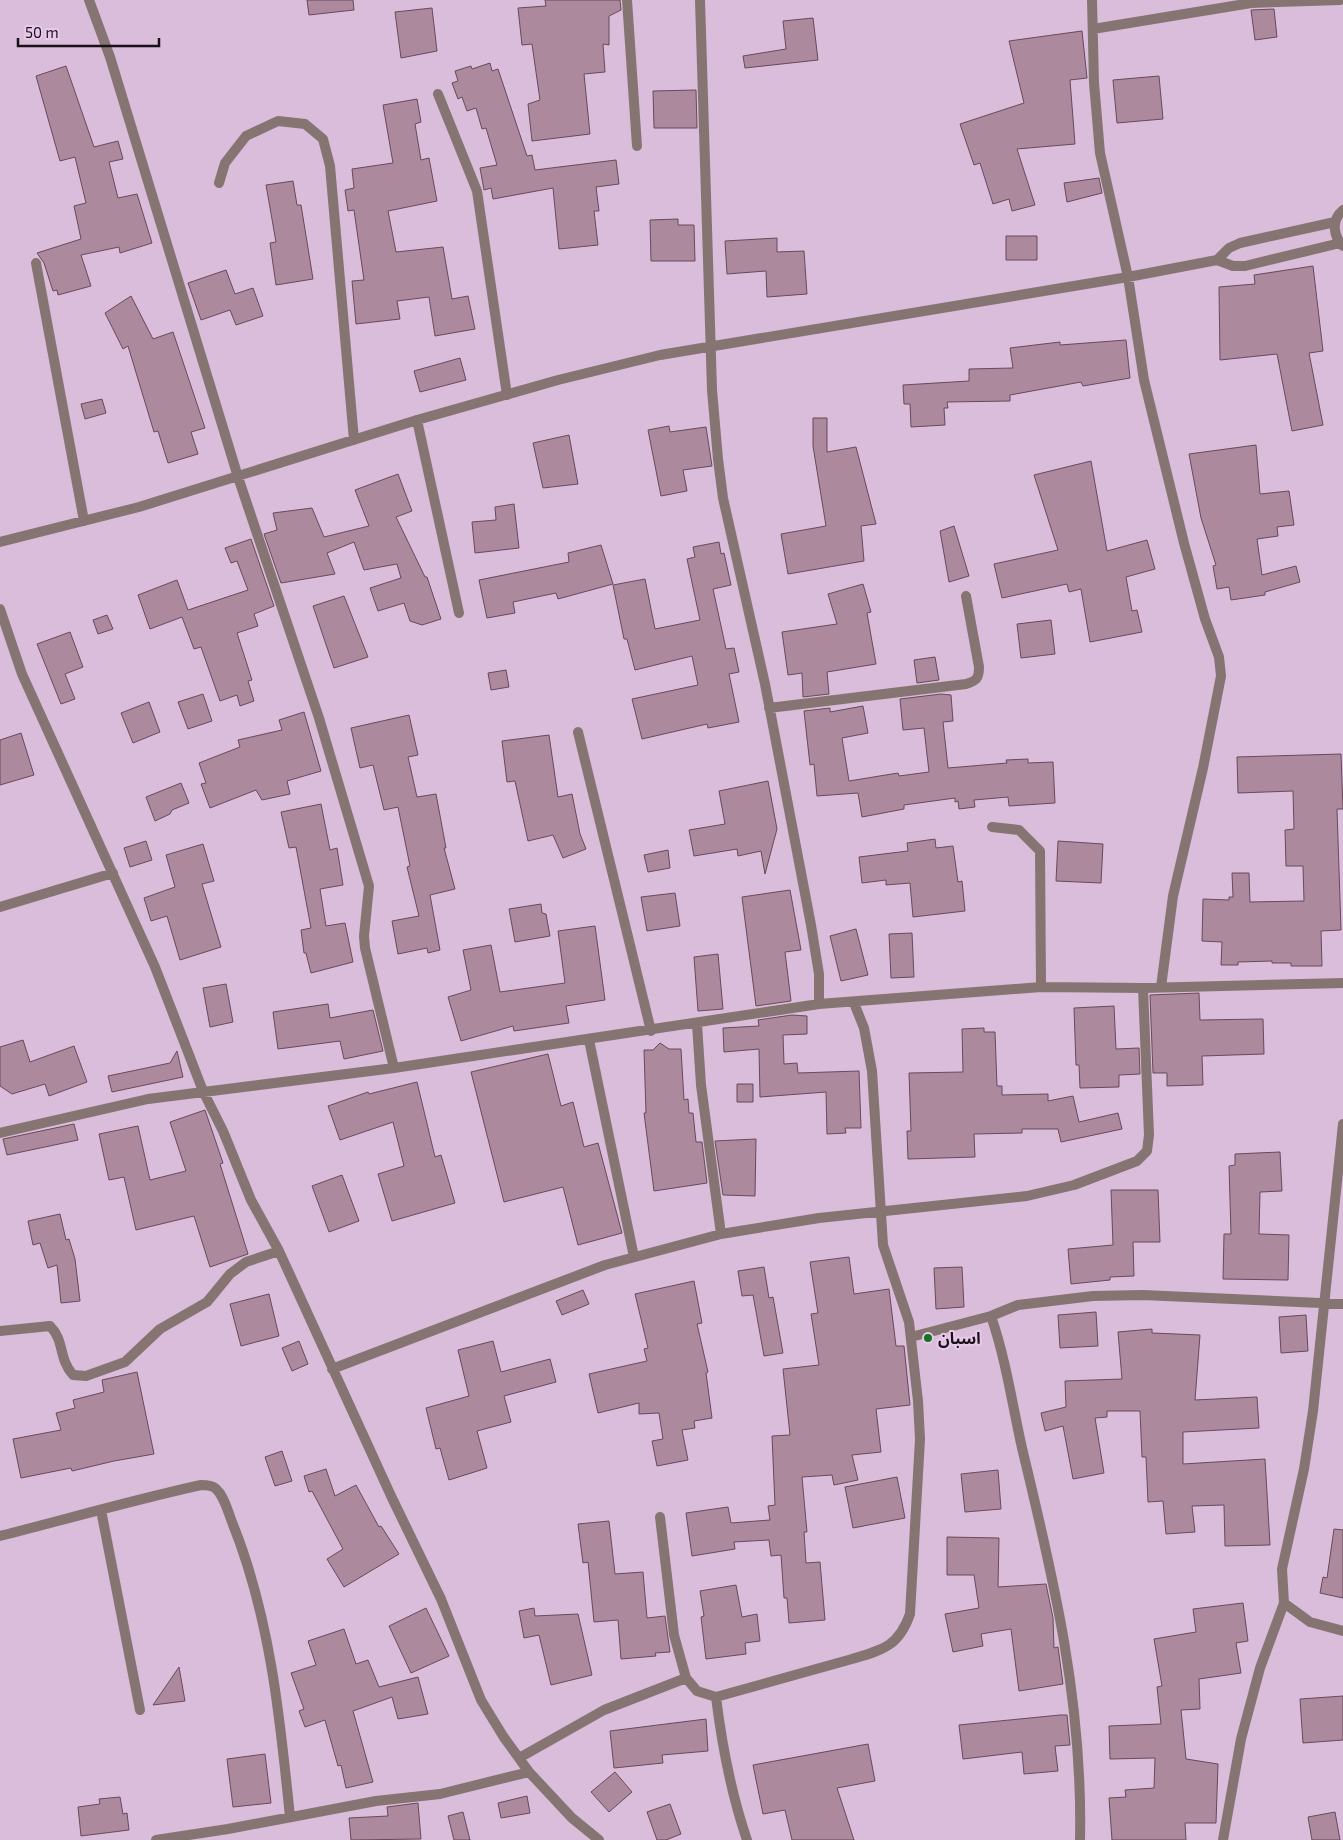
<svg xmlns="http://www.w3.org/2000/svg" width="1343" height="1840" font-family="'Exo 2','Noto Sans Arabic',sans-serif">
  <rect width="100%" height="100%" fill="#d9bdda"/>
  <path fill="#ac899d" stroke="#69495b" d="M 307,0 L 353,0 L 354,10 L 309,15 Z
    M 545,0 L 620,0 L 621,10 L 609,16 L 609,45 L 603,44 L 605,72 L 584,74 L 590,134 L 532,141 L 528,104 L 540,100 L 532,44 L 522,45 L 518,8 L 546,6 Z
    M 432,8 L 437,51 L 401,58 L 395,12 Z
    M 1274,9 L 1277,37 L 1255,40 L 1251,10 Z
    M 813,18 L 818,60 L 745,68 L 743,56 L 786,49 L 783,21 Z
    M 1082,31 L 1087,78 L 1070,80 L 1075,144 L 1017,149 L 1035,205 L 1012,211 L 1009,199 L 993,204 L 980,163 L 974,165 L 960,124 L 1024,103 L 1009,41 Z
    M 490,63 L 492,71 L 498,69 L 527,156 L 532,155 L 535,170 L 616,160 L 619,184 L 596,187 L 599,211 L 594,211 L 598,245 L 559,249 L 553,188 L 493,199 L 491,188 L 484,190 L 480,168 L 497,165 L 486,128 L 482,129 L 476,108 L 467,111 L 462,97 L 458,99 L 452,83 L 458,81 L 455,71 L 471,66 L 472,69 Z
    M 66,66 L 94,147 L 118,141 L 123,159 L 109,162 L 118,198 L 137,194 L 152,243 L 120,253 L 119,247 L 81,255 L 91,286 L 58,295 L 57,290 L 53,291 L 44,263 L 37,253 L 81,239 L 74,206 L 86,203 L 75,157 L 60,161 L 36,76 Z
    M 1159,76 L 1163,119 L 1117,123 L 1113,80 Z
    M 696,90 L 697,128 L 654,128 L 653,91 Z
    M 417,99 L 421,122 L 415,124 L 421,160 L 429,158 L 437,201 L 388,211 L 396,252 L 443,247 L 452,299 L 468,296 L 475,329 L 435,336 L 429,297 L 397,301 L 400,319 L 356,324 L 352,281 L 364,280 L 354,210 L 348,211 L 345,190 L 354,188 L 352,169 L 393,163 L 383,105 Z
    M 1099,178 L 1102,193 L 1067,202 L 1064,183 Z
    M 293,181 L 297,205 L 301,205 L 313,279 L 276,285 L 270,243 L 276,242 L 266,185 Z
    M 678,219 L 678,225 L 694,225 L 695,261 L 651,261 L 650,220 Z
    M 1006,236 L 1037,236 L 1037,260 L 1006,260 Z
    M 777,238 L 777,252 L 804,251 L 807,294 L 767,297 L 766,271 L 727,274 L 725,241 Z
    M 1313,266 L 1323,351 L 1309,353 L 1323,425 L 1292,431 L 1277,354 L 1220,360 L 1219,287 L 1255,284 L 1254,275 Z
    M 226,270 L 235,294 L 253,288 L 263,316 L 236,325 L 230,310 L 201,320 L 188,283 Z
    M 131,296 L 153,339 L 173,332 L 205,428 L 191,432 L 198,454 L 168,463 L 158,431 L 154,432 L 128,346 L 123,349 L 105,313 Z
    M 1126,340 L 1130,378 L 1083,386 L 1081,382 L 1010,395 L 1010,401 L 947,402 L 948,408 L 944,408 L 945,425 L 911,427 L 910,404 L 904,404 L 903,385 L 969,381 L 969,369 L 1013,368 L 1010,348 L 1060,342 L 1060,345 Z
    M 460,358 L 466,380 L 420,392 L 414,371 Z
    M 102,399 L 106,413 L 85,419 L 81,404 Z
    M 813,418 L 827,418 L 827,452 L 856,447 L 876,524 L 861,526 L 864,561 L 788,574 L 781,534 L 826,526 L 813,446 Z
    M 669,426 L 670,432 L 706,427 L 712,466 L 683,470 L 687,491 L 661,496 L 648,430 Z
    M 569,435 L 578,484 L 543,488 L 533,443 Z
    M 1256,445 L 1260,494 L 1289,491 L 1294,525 L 1277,527 L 1278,536 L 1257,539 L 1262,575 L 1296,566 L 1300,582 L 1265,592 L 1265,595 L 1231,600 L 1229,587 L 1217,589 L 1213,566 L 1216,565 L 1201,518 L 1189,454 Z
    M 1091,461 L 1107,551 L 1147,540 L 1155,569 L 1126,577 L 1132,611 L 1137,610 L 1142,632 L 1090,642 L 1081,589 L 1069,592 L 1067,584 L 1002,598 L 994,564 L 1058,550 L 1034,475 Z
    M 398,474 L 412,511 L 396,517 L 425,577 L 427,577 L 441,619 L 422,625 L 410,621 L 404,603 L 378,611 L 370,588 L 401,578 L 397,564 L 364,570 L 354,542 L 327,553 L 335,574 L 281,583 L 264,534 L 277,530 L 273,513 L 312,508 L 324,537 L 369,526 L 355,490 Z
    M 514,504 L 519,548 L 475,553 L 472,522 L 496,520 L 495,507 Z
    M 954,526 L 969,576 L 949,582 L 940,531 Z
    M 251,539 L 274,606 L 254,614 L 258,626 L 237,633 L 252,680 L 248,681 L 254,701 L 240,706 L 237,695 L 220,701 L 201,647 L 194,649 L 182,617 L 150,629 L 138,595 L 177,580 L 188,610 L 248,590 L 237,561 L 231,563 L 225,548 Z
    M 719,542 L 721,554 L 724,553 L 731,585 L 713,589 L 726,649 L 734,648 L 739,672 L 729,674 L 739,722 L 708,728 L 707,724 L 642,739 L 632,699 L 698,685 L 692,656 L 635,670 L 627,639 L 624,639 L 613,585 L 645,579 L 655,629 L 700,620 L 687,559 L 695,557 L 693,547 Z
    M 601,545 L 613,584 L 558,599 L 556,593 L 513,602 L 515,613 L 487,618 L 479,580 L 569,562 L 568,553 Z
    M 863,584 L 871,612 L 867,613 L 876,664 L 827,672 L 829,694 L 803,697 L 802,673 L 788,675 L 782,632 L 837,624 L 828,594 Z
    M 344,596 L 368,657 L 334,668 L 313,606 Z
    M 107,615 L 113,629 L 98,634 L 93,620 Z
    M 1051,620 L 1055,654 L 1021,658 L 1017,624 Z
    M 70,632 L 83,667 L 65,674 L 75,699 L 61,704 L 37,644 Z
    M 935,657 L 939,680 L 917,683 L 914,660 Z
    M 506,670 L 509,687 L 491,690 L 488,673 Z
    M 203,694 L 212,721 L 188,729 L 178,702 Z
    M 941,694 L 951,695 L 953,721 L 943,722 L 948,768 L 1007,763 L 1006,760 L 1028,759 L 1028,763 L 1053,762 L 1055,803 L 1009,806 L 1008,797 L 974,800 L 975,807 L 959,809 L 958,801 L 955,802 L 955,798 L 904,805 L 904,809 L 862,817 L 858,793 L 817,796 L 814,764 L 810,765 L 804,711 L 830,708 L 830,712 L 863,706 L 868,733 L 842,738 L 849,781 L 898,773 L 899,776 L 929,772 L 924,728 L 903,730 L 900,699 Z
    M 149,702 L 160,732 L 133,743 L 121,713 Z
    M 304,712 L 321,771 L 287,781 L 290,794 L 262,800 L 256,790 L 210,808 L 201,784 L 206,783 L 199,763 L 240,747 L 238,740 L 282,730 L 279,720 Z
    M 409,715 L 418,755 L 408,757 L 417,797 L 436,794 L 446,848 L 444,848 L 455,889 L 430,895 L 440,950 L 428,953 L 427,948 L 398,954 L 392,921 L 419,916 L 407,867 L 410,866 L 398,807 L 384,810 L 373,765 L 360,768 L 351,728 Z
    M 21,733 L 34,775 L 0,785 L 0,740 Z
    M 549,735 L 558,797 L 572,794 L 580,834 L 586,849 L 563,858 L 553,835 L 528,841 L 515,781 L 507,782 L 502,741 Z
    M 1341,754 L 1343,809 L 1337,809 L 1341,930 L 1321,931 L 1322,966 L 1291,966 L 1291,963 L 1272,963 L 1272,961 L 1238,962 L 1238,965 L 1221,965 L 1222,942 L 1202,941 L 1203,899 L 1229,900 L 1229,897 L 1233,897 L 1232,873 L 1249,873 L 1250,902 L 1304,901 L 1303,866 L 1286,866 L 1285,830 L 1294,829 L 1293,791 L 1238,793 L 1237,757 Z
    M 768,781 L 777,829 L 765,874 L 761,851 L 738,856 L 737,849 L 694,856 L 689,830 L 725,824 L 719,791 Z
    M 181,783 L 189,803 L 172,810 L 170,814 L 155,821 L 146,797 Z
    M 321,804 L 330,850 L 337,848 L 343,885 L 320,889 L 326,926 L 345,923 L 353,962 L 311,973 L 306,953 L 304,953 L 301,930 L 311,928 L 296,847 L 289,848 L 281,812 Z
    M 935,839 L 936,848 L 953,846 L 958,882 L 962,881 L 965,911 L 913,917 L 910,883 L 886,885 L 886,880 L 862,883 L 859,857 L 908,851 L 907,843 Z
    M 146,841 L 152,860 L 130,867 L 124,848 Z
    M 1058,841 L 1103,844 L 1101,883 L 1056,881 Z
    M 203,844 L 214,881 L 202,884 L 221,947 L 180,960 L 167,916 L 151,921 L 144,898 L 175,887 L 166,855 Z
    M 668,850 L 670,868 L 648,872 L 644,855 Z
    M 790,890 L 801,950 L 785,952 L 791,1001 L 756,1006 L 742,897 Z
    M 675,893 L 680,926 L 647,931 L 641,897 Z
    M 541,904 L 542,913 L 546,914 L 550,936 L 515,942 L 509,909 Z
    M 595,926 L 605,1000 L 566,1006 L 569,1023 L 514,1031 L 513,1026 L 461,1041 L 448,997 L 471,990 L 463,950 L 491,945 L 500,992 L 565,983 L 558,931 Z
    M 856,929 L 868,975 L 841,981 L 830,936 Z
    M 912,933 L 914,977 L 891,978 L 889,934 Z
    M 718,954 L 723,1009 L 698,1011 L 694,957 Z
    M 226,984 L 233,1022 L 210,1027 L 203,988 Z
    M 1199,993 L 1200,1020 L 1263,1019 L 1264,1054 L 1202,1056 L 1203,1085 L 1167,1086 L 1167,1073 L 1153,1073 L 1150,995 Z
    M 328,1004 L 330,1018 L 373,1010 L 383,1051 L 344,1059 L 340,1041 L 278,1049 L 273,1012 Z
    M 1114,1006 L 1116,1049 L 1139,1048 L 1140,1074 L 1119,1075 L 1119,1087 L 1080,1088 L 1079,1065 L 1076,1065 L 1074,1008 Z
    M 792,1015 L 807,1016 L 807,1034 L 783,1035 L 784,1064 L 797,1063 L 798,1073 L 859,1071 L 861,1128 L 845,1128 L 846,1133 L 827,1134 L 826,1092 L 760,1097 L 759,1049 L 724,1052 L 723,1028 L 759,1026 L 758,1020 Z
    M 984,1028 L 984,1032 L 995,1032 L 997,1086 L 1002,1086 L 1002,1095 L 1048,1094 L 1048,1101 L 1073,1096 L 1079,1122 L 1118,1113 L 1122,1129 L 1061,1142 L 1058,1129 L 1022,1129 L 1022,1133 L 974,1134 L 975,1157 L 908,1159 L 907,1131 L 911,1131 L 909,1073 L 963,1072 L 962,1029 Z
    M 23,1040 L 30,1062 L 74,1046 L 87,1082 L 49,1096 L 45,1084 L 12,1094 L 0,1086 L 0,1047 Z
    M 660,1043 L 669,1049 L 681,1049 L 684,1100 L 688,1099 L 689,1113 L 693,1113 L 696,1142 L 702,1142 L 707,1183 L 654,1191 L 644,1113 L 646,1113 L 644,1050 L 653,1050 Z
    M 177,1051 L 183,1077 L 112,1092 L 108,1076 L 170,1063 Z
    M 548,1054 L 561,1106 L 573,1102 L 584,1147 L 598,1143 L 622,1233 L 578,1245 L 563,1187 L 504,1202 L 471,1072 Z
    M 417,1082 L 435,1157 L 441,1155 L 455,1203 L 392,1221 L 378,1174 L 404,1166 L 393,1122 L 340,1140 L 328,1106 L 368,1092 L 369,1094 Z
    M 737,1084 L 753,1084 L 753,1102 L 737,1102 Z
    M 205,1110 L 223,1163 L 220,1164 L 248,1254 L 210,1267 L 194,1216 L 136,1230 L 124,1177 L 109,1180 L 99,1134 L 138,1126 L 150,1180 L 186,1171 L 170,1122 Z
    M 74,1124 L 78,1140 L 7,1155 L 3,1139 Z
    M 756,1139 L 755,1196 L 723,1195 L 715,1141 Z
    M 1280,1152 L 1282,1191 L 1260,1192 L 1259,1234 L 1289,1235 L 1288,1280 L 1223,1279 L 1224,1234 L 1231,1234 L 1229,1166 L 1235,1165 L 1235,1154 Z
    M 342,1175 L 359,1221 L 329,1232 L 312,1186 Z
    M 1111,1190 L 1158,1190 L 1160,1242 L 1133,1242 L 1134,1276 L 1110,1277 L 1110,1280 L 1071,1284 L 1068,1249 L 1113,1245 Z
    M 60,1214 L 66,1240 L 69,1239 L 75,1259 L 80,1301 L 61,1303 L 57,1265 L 48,1268 L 40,1243 L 33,1245 L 28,1221 Z
    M 849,1257 L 854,1294 L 889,1289 L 896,1346 L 904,1346 L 910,1405 L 876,1409 L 881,1452 L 852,1455 L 858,1480 L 834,1485 L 832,1475 L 802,1477 L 807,1532 L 804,1532 L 806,1563 L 820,1562 L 825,1620 L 789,1623 L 787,1598 L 784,1598 L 781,1555 L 771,1556 L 769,1540 L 734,1542 L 735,1549 L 692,1556 L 686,1513 L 728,1507 L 731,1523 L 770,1520 L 768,1506 L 775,1505 L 772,1436 L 790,1435 L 783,1369 L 819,1365 L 811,1314 L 818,1313 L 810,1262 Z
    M 764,1267 L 769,1298 L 773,1297 L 783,1353 L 764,1356 L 753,1295 L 742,1296 L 738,1271 Z
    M 962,1267 L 964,1307 L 936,1309 L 934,1268 Z
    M 694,1281 L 702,1323 L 697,1324 L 708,1372 L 706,1373 L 712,1418 L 694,1421 L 695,1428 L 682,1430 L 688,1460 L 657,1466 L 652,1441 L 663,1439 L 659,1413 L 639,1414 L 639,1403 L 598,1413 L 589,1374 L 647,1361 L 644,1349 L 648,1348 L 635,1294 Z
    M 583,1290 L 589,1304 L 562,1315 L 556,1301 Z
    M 269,1294 L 279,1336 L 241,1346 L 230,1304 Z
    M 1096,1312 L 1098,1346 L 1060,1348 L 1058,1315 Z
    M 1306,1315 L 1308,1351 L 1281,1353 L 1279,1317 Z
    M 1152,1329 L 1152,1333 L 1200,1335 L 1195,1400 L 1257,1397 L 1259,1428 L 1183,1432 L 1183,1464 L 1265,1459 L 1270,1545 L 1225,1546 L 1224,1505 L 1192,1506 L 1195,1532 L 1166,1534 L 1163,1501 L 1148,1502 L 1146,1457 L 1142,1457 L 1140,1411 L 1107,1411 L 1107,1417 L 1095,1418 L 1104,1473 L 1073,1479 L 1063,1426 L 1045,1431 L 1041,1413 L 1066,1407 L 1065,1381 L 1122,1379 L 1118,1332 Z
    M 299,1341 L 308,1364 L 292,1371 L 282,1348 Z
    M 493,1341 L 501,1372 L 550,1359 L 556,1382 L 504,1396 L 511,1422 L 477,1431 L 487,1468 L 449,1480 L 440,1448 L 436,1449 L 426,1408 L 469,1396 L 458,1350 Z
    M 137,1372 L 154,1454 L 114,1461 L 72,1471 L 71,1468 L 21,1478 L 13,1439 L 61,1430 L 56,1413 L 75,1408 L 73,1400 L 104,1392 L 102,1380 Z
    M 282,1451 L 292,1481 L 275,1486 L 265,1457 Z
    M 326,1469 L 335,1496 L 356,1485 L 379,1527 L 381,1526 L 399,1554 L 344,1587 L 327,1559 L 343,1549 L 312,1491 L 309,1492 L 304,1476 Z
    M 998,1470 L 1001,1509 L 965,1512 L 961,1474 Z
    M 897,1477 L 905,1518 L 853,1528 L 845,1487 Z
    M 609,1521 L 615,1574 L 643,1572 L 647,1618 L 665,1616 L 670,1652 L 655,1653 L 656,1656 L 621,1659 L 618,1620 L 594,1622 L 588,1562 L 583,1563 L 578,1524 Z
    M 1334,1529 L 1343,1530 L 1343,1598 L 1320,1593 L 1323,1577 L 1327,1578 Z
    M 947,1537 L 999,1538 L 998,1587 L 1046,1584 L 1053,1618 L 1054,1648 L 1058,1647 L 1063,1684 L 1019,1691 L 1011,1629 L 981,1634 L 983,1646 L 953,1652 L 945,1614 L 979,1608 L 974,1575 L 947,1575 Z
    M 736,1585 L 742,1617 L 757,1614 L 760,1641 L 745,1643 L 746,1654 L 706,1659 L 701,1617 L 704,1616 L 700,1591 Z
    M 1243,1603 L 1248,1641 L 1236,1643 L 1241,1673 L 1199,1679 L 1200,1709 L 1181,1710 L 1186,1759 L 1218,1764 L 1216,1823 L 1185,1823 L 1186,1840 L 1112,1840 L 1109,1798 L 1126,1797 L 1125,1790 L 1154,1788 L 1155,1758 L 1110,1759 L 1109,1726 L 1161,1724 L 1157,1687 L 1162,1686 L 1154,1639 L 1196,1632 L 1193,1609 Z
    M 426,1608 L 449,1656 L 411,1673 L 389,1626 Z
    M 534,1608 L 535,1616 L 578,1614 L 592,1675 L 551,1685 L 539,1635 L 524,1638 L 519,1611 Z
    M 344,1629 L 356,1664 L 368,1660 L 379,1687 L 418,1677 L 428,1714 L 398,1719 L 392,1697 L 353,1711 L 373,1782 L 346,1788 L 341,1765 L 338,1766 L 325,1720 L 305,1727 L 299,1711 L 304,1709 L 291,1673 L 316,1665 L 308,1641 Z
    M 179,1667 L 185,1701 L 153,1705 Z
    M 1343,1696 L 1343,1740 L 1303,1743 L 1300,1699 Z
    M 1060,1715 L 1067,1715 L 1070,1745 L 1055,1746 L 1058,1771 L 1024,1774 L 1022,1752 L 963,1759 L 959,1725 Z
    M 706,1719 L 708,1751 L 662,1755 L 663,1763 L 614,1768 L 610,1731 Z
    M 868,1744 L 875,1781 L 837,1788 L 854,1840 L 792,1840 L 785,1810 L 763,1814 L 753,1765 Z
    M 265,1754 L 271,1803 L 233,1807 L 227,1759 Z
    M 615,1772 L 632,1792 L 609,1812 L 591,1792 Z
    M 527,1796 L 530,1813 L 501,1818 L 498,1803 Z
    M 120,1797 L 123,1814 L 127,1813 L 129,1830 L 81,1836 L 78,1807 L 100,1804 L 99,1799 Z
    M 418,1803 L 421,1839 L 351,1840 L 349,1818 L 388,1816 L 387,1807 Z
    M 670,1804 L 681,1834 L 666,1840 L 657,1840 L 647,1812 Z
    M 463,1812 L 470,1840 L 454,1840 L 448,1816 Z
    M 1335,1812 L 1340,1840 L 1312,1840 L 1308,1817 Z"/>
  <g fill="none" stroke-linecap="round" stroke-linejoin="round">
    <path stroke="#857472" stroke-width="10" d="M 89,0 L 110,57 L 238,477 L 319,718 L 369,886 L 364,936 L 365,948 L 394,1068
      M 627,0 L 637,146
      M 700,0 L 712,390 L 718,459 L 723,498 L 765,684 L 811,925 L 819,974 L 819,1004
      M 1092,0 L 1094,83 L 1100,153 L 1128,277 L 1144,380 L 1184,543 L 1205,619 L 1219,657 L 1221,676 L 1203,768 L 1173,896 L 1161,987
      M 1093,29 L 1251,3 L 1340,0
      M 438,94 L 477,191 L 507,395
      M 219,183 L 225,163 L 246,136 L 278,121 L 305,124 L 323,139 L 330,166 L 354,440
      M 1343,210 C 1331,220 1333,236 1343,246
      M 1217,260 L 1229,248 L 1240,243 L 1335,222
      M 36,263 L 84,521
      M 417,420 L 459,613
      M 0,542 L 139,507 L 417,420 L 558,380 L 660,355 L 1128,277 L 1217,260 L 1233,266 L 1245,266 L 1340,243
      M 0,609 L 22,674 L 155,967 L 203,1091 L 223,1131 L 251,1200 L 279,1251 L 392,1498 L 441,1599 L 481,1700 L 503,1736 L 529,1772 L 572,1818 L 599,1840
      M 769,708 L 966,684 C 976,681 979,679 979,667 L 966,596
      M 578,732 L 651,1031
      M 992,827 L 1019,830 L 1040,851 L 1041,987
      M 0,907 L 113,873
      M 697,1024 L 701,1085 L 721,1234
      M 589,1040 L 634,1257
      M 0,1133 L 148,1099 L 394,1068 L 819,1004 L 1041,987 L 1143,988 L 1343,983
      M 991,1316 C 1006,1360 1012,1403 1022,1448 C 1054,1580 1083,1703 1080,1840
      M 0,1331 L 50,1326 C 65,1341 58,1358 73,1375 L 86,1376 L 125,1362 L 160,1329 L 207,1302 L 230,1274 L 246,1262 L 279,1251
      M 911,1337 L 991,1316 L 1018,1305 L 1093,1296 L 1143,1295 L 1343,1304
      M 332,1369 L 605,1265 L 721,1234 L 819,1218 L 1027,1196 L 1074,1185 L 1137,1161 L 1147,1151 L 1149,1135 L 1143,988
      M 101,1510 L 140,1710
      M 0,1536 C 67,1519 133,1500 201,1485 C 206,1485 211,1485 215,1488 C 224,1495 228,1512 232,1522 C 270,1616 280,1717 290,1817
      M 1284,1603 L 1310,1622 L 1343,1631
      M 686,1678 L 697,1691 L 716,1697 L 852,1659 C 883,1650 899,1646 910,1614 L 920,1439 L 918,1401 L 909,1322 L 883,1245 L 872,1071 L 864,1028 L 854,1003
      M 716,1697 C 722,1746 731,1793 747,1840
      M 519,1758 L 604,1710 L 686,1678 L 674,1635 L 660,1517
      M 156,1840 L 228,1829 L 376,1801 L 440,1794 L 529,1772
      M 1223,1840 L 1241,1739 L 1260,1668 L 1284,1603 L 1282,1569 L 1304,1469 L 1313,1411 L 1343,1124"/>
  </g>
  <circle fill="#157321" stroke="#e6cae7" stroke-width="2" cx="928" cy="1338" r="5"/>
  <g text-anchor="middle" stroke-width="4" stroke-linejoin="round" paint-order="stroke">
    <g font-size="16" font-weight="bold" fill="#19101a" stroke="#e6cae7" text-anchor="start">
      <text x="938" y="1344">اسبان</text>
    </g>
  </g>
  <path d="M18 38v8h141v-8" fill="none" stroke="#19101a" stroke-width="2.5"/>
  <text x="25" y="38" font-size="15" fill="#19101a" stroke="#e6cae7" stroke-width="4" paint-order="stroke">50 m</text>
</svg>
